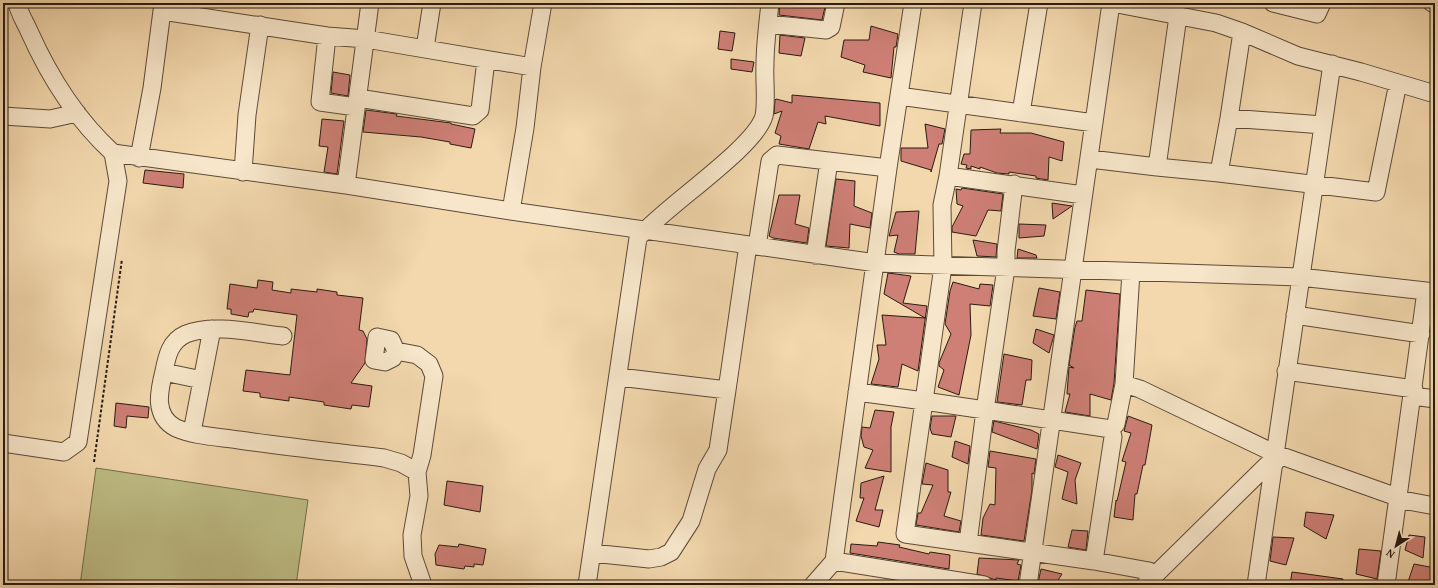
<svg xmlns="http://www.w3.org/2000/svg" width="1438" height="588" font-family="'Gentium Book Plus',serif">
  <rect width="100%" height="100%" fill="#f3d8ad"/>
  <filter id="stains"><feTurbulence type="fractalNoise" baseFrequency=".005" numOctaves="4"/><feColorMatrix values="0 0 0 0 .2 0 0 0 0 .09 0 0 0 0 .02 0 0 0 .5 -.17"/></filter>
  <radialGradient id="worn" r=".72"><stop offset=".6" stop-color="#630" stop-opacity="0"/><stop offset="1" stop-color="#630" stop-opacity=".3"/></radialGradient>
  <path fill="#bfbe86" stroke="#746c4c" d="M 96,468 L 308,500 L 296,585 L 80,585 Z"/>
  <path fill="#ce7f76" stroke="#291b11" d="M 780,3 L 807,7 L 808,5 L 825,7 L 822,20 L 779,15 Z
    M 871,26 L 898,34 L 896,47 L 894,47 L 891,78 L 863,72 L 865,65 L 841,57 L 844,40 L 869,40 Z
    M 720,31 L 735,33 L 732,51 L 718,49 Z
    M 780,35 L 805,38 L 801,56 L 779,53 Z
    M 731,59 L 754,62 L 752,72 L 731,69 Z
    M 333,72 L 350,75 L 348,96 L 331,93 Z
    M 792,95 L 880,103 L 880,126 L 825,116 L 826,124 L 818,122 L 809,149 L 779,144 L 781,136 L 775,133 L 782,111 L 774,114 L 775,100 L 776,99 L 792,103 Z
    M 366,110 L 397,114 L 396,116 L 451,123 L 451,124 L 475,129 L 471,148 L 450,144 L 450,142 L 421,137 L 363,132 Z
    M 322,119 L 344,121 L 337,174 L 324,172 L 328,147 L 319,146 Z
    M 925,124 L 945,129 L 942,144 L 939,144 L 931,172 L 931,170 L 901,161 L 901,148 L 928,148 Z
    M 1001,129 L 1000,133 L 1031,133 L 1064,142 L 1062,161 L 1049,157 L 1048,180 L 1036,178 L 1036,176 L 1009,172 L 1009,174 L 997,173 L 980,167 L 980,169 L 971,166 L 971,169 L 966,168 L 967,165 L 961,164 L 964,154 L 970,154 L 971,130 Z
    M 145,170 L 184,174 L 183,188 L 143,183 Z
    M 836,179 L 855,181 L 854,206 L 872,213 L 870,228 L 850,224 L 849,248 L 826,246 Z
    M 962,188 L 1003,194 L 1001,211 L 988,210 L 976,236 L 952,232 L 952,227 L 963,206 L 957,204 L 956,189 L 961,190 Z
    M 779,195 L 800,195 L 795,224 L 809,228 L 807,243 L 773,238 L 769,236 Z
    M 1052,203 L 1072,206 L 1053,219 Z
    M 919,211 L 915,254 L 899,254 L 894,252 L 898,235 L 889,236 L 896,212 Z
    M 1019,224 L 1046,225 L 1044,236 L 1019,238 Z
    M 973,240 L 997,244 L 996,257 L 977,256 Z
    M 1018,249 L 1036,255 L 1037,258 L 1017,258 Z
    M 888,273 L 911,276 L 903,303 L 927,306 L 918,371 L 902,364 L 898,387 L 871,384 L 879,359 L 877,345 L 886,345 L 882,315 L 925,318 L 884,294 Z
    M 258,280 L 273,282 L 272,290 L 291,293 L 291,289 L 317,292 L 317,289 L 337,292 L 337,295 L 363,298 L 359,330 L 363,331 L 367,339 L 365,363 L 351,383 L 372,386 L 369,407 L 352,405 L 351,409 L 324,405 L 324,402 L 289,397 L 289,401 L 260,397 L 260,393 L 243,391 L 246,370 L 290,375 L 297,315 L 254,309 L 253,312 L 249,312 L 248,317 L 231,314 L 231,309 L 227,309 L 230,284 L 257,288 Z
    M 953,282 L 979,289 L 980,284 L 993,285 L 990,306 L 970,304 L 971,335 L 959,395 L 938,387 L 944,370 L 939,366 L 939,363 L 951,334 L 945,324 L 950,291 Z
    M 1039,288 L 1060,292 L 1056,319 L 1033,316 Z
    M 1086,290 L 1120,294 L 1114,383 L 1111,400 L 1090,394 L 1090,416 L 1065,412 L 1070,394 L 1067,394 L 1069,367 L 1074,368 L 1069,365 L 1075,327 L 1077,321 L 1082,321 Z
    M 1036,329 L 1054,335 L 1049,353 L 1033,343 Z
    M 1004,354 L 1032,360 L 1031,380 L 1026,380 L 1022,405 L 997,402 Z
    M 116,403 L 149,407 L 148,418 L 127,416 L 126,428 L 114,426 Z
    M 875,410 L 894,412 L 891,427 L 891,472 L 865,468 L 873,450 L 864,447 L 861,436 L 862,427 L 870,428 Z
    M 932,416 L 956,416 L 951,437 L 932,434 L 930,428 Z
    M 1128,416 L 1152,425 L 1145,465 L 1143,465 L 1137,494 L 1135,494 L 1133,520 L 1114,517 L 1116,500 L 1117,501 L 1126,462 L 1122,461 L 1131,433 L 1124,431 Z
    M 994,421 L 1031,430 L 1039,434 L 1037,449 L 992,432 Z
    M 955,441 L 970,446 L 968,464 L 952,457 Z
    M 990,451 L 1036,459 L 1034,474 L 1032,473 L 1032,490 L 1024,541 L 981,535 L 983,518 L 990,504 L 995,505 L 996,468 L 988,467 Z
    M 1058,455 L 1081,463 L 1075,480 L 1077,504 L 1062,499 L 1068,472 L 1055,467 Z
    M 926,463 L 948,470 L 948,492 L 951,492 L 944,516 L 961,521 L 959,532 L 916,525 L 918,513 L 921,513 L 933,485 L 922,484 Z
    M 884,476 L 875,510 L 883,510 L 879,527 L 856,521 L 864,498 L 860,498 L 861,483 Z
    M 447,481 L 483,486 L 480,512 L 444,505 Z
    M 1306,512 L 1334,515 L 1326,539 L 1304,526 Z
    M 1072,530 L 1088,531 L 1086,550 L 1068,547 Z
    M 1409,535 L 1425,537 L 1423,558 L 1405,550 Z
    M 1273,537 L 1294,538 L 1286,565 L 1270,561 Z
    M 878,542 L 900,545 L 899,547 L 929,554 L 930,552 L 950,555 L 949,569 L 850,553 L 851,544 L 877,546 Z
    M 459,544 L 486,549 L 483,565 L 474,564 L 474,567 L 465,566 L 464,569 L 436,565 L 435,554 L 439,545 L 458,547 Z
    M 1359,549 L 1381,551 L 1377,579 L 1356,574 Z
    M 979,558 L 1019,560 L 1017,564 L 1021,565 L 1018,581 L 996,578 L 996,580 L 977,574 Z
    M 1414,564 L 1435,568 L 1435,585 L 1423,585 L 1408,582 Z
    M 1041,569 L 1062,574 L 1055,585 L 1038,583 Z
    M 1292,572 L 1343,579 L 1342,585 L 1290,585 Z"/>
  <g fill="none" stroke-linecap="round" stroke-linejoin="round">
    <g stroke="#5c4a38" stroke-width="19">
      <path id="minor" d="M 17,3 C 19,13 25,22 29,31 C 49,76 77,120 113,153 L 346,185 L 511,211 L 876,263 L 1300,277 L 1435,292
        M 1112,3 L 1216,23 L 1242,32 L 1298,56 L 1361,72 L 1435,94
        M 1273,3 L 1317,14 L 1322,3
        M 1432,3 L 1435,4
        M 162,11 L 327,36 L 366,39 L 532,67 L 543,3
        M 1178,16 L 1157,167 L 1219,173
        M 768,24 L 826,30 L 831,27 L 836,3
        M 327,36 L 320,102 L 356,107
        M 425,48 L 432,3
        M 899,96 L 1094,123
        M 358,98 L 473,116 L 480,110 L 486,60
        M 1021,113 L 1039,3
        M 3,116 L 50,119 L 77,113
        M 1229,118 L 1242,32
        M 1323,125 L 1229,118 L 1219,173 L 1376,192 L 1398,83
        M 139,158 L 152,88 L 163,3
        M 1090,159 L 1157,167
        M 243,172 L 247,115 L 260,25
        M 948,176 L 1083,195
        M 1014,184 L 1006,251 L 1006,268 L 985,410 L 924,401 L 905,534 L 1094,561 L 1149,571 L 1155,575
        M 346,185 L 370,3
        M 511,211 L 525,128 L 532,67
        M 757,246 L 770,161 L 777,155 L 888,168
        M 815,255 L 829,161
        M 1131,272 L 1124,384 L 1140,389 L 1276,454 L 1397,497
        M 1295,315 L 1421,334
        M 283,336 C 254,333 213,323 186,334 C 170,341 167,356 164,371 C 159,391 153,416 176,428 C 194,436 219,437 239,440 C 287,447 335,452 384,458 L 401,463 L 417,472
        M 377,337 L 391,340 L 396,351 L 393,358 L 385,362 L 374,360 Z
        M 396,351 L 417,355 L 429,364 L 434,376 L 422,455 L 417,472 L 419,496 L 412,535 L 413,556 L 423,585
        M 1286,371 L 1414,389
        M 164,372 L 202,380
        M 619,377 L 727,390 L 748,245
        M 857,392 L 924,401 L 943,266 L 942,205 L 948,176 L 973,3
        M 1413,396 L 1435,399
        M 192,432 L 212,329
        M 3,443 L 64,452 L 78,442 L 118,181 L 113,153
        M 1397,499 L 1435,506
        M 968,543 L 985,410 L 1111,429 L 1116,424 L 1124,384
        M 592,553 L 649,559 L 661,557 L 671,552 L 691,521 L 707,469 L 718,450 L 727,390
        M 834,561 L 984,585
        M 1094,561 L 1113,437 L 1111,429
        M 587,585 L 638,238 C 664,207 755,148 764,116 C 767,102 764,79 765,64 C 765,44 768,23 770,3
        M 813,585 L 834,561 L 888,168 L 913,3
        M 1028,585 L 1111,3
        M 1145,585 L 1267,465 L 1275,463
        M 1256,585 L 1332,64
        M 1386,585 L 1426,291"/>
    </g>
    <path stroke="#291b11" stroke-width="2" stroke-dasharray="3 2" stroke-linecap="butt" d="M 94,462 L 122,259"/>
    <use href="#minor" stroke="#f7e6ca" stroke-width="17"/>
  </g>
  <rect width="1438" height="588" fill="none" stroke="#f3d8ad" stroke-width="16"/>
  <rect x="4" y="4" width="1430" height="580" fill="none" stroke="#291b11" stroke-width="2"/>
  <rect x="8" y="8" width="1422" height="572" fill="none" stroke="#291b11"/>
  <g transform="translate(1396 546) rotate(216)" stroke="#f7e6ca" stroke-width="3" paint-order="stroke">
  <path d="M0-3L7 15L0 10L-7 15Z" fill="#291b11"/>
  <text y="-6" font-size="11" font-weight="bold" text-anchor="middle" fill="#291b11">N</text>
  </g>
  <rect width="100%" height="100%" filter="url(#stains)"/>
  <rect width="100%" height="100%" fill="url(#worn)"/>
</svg>
